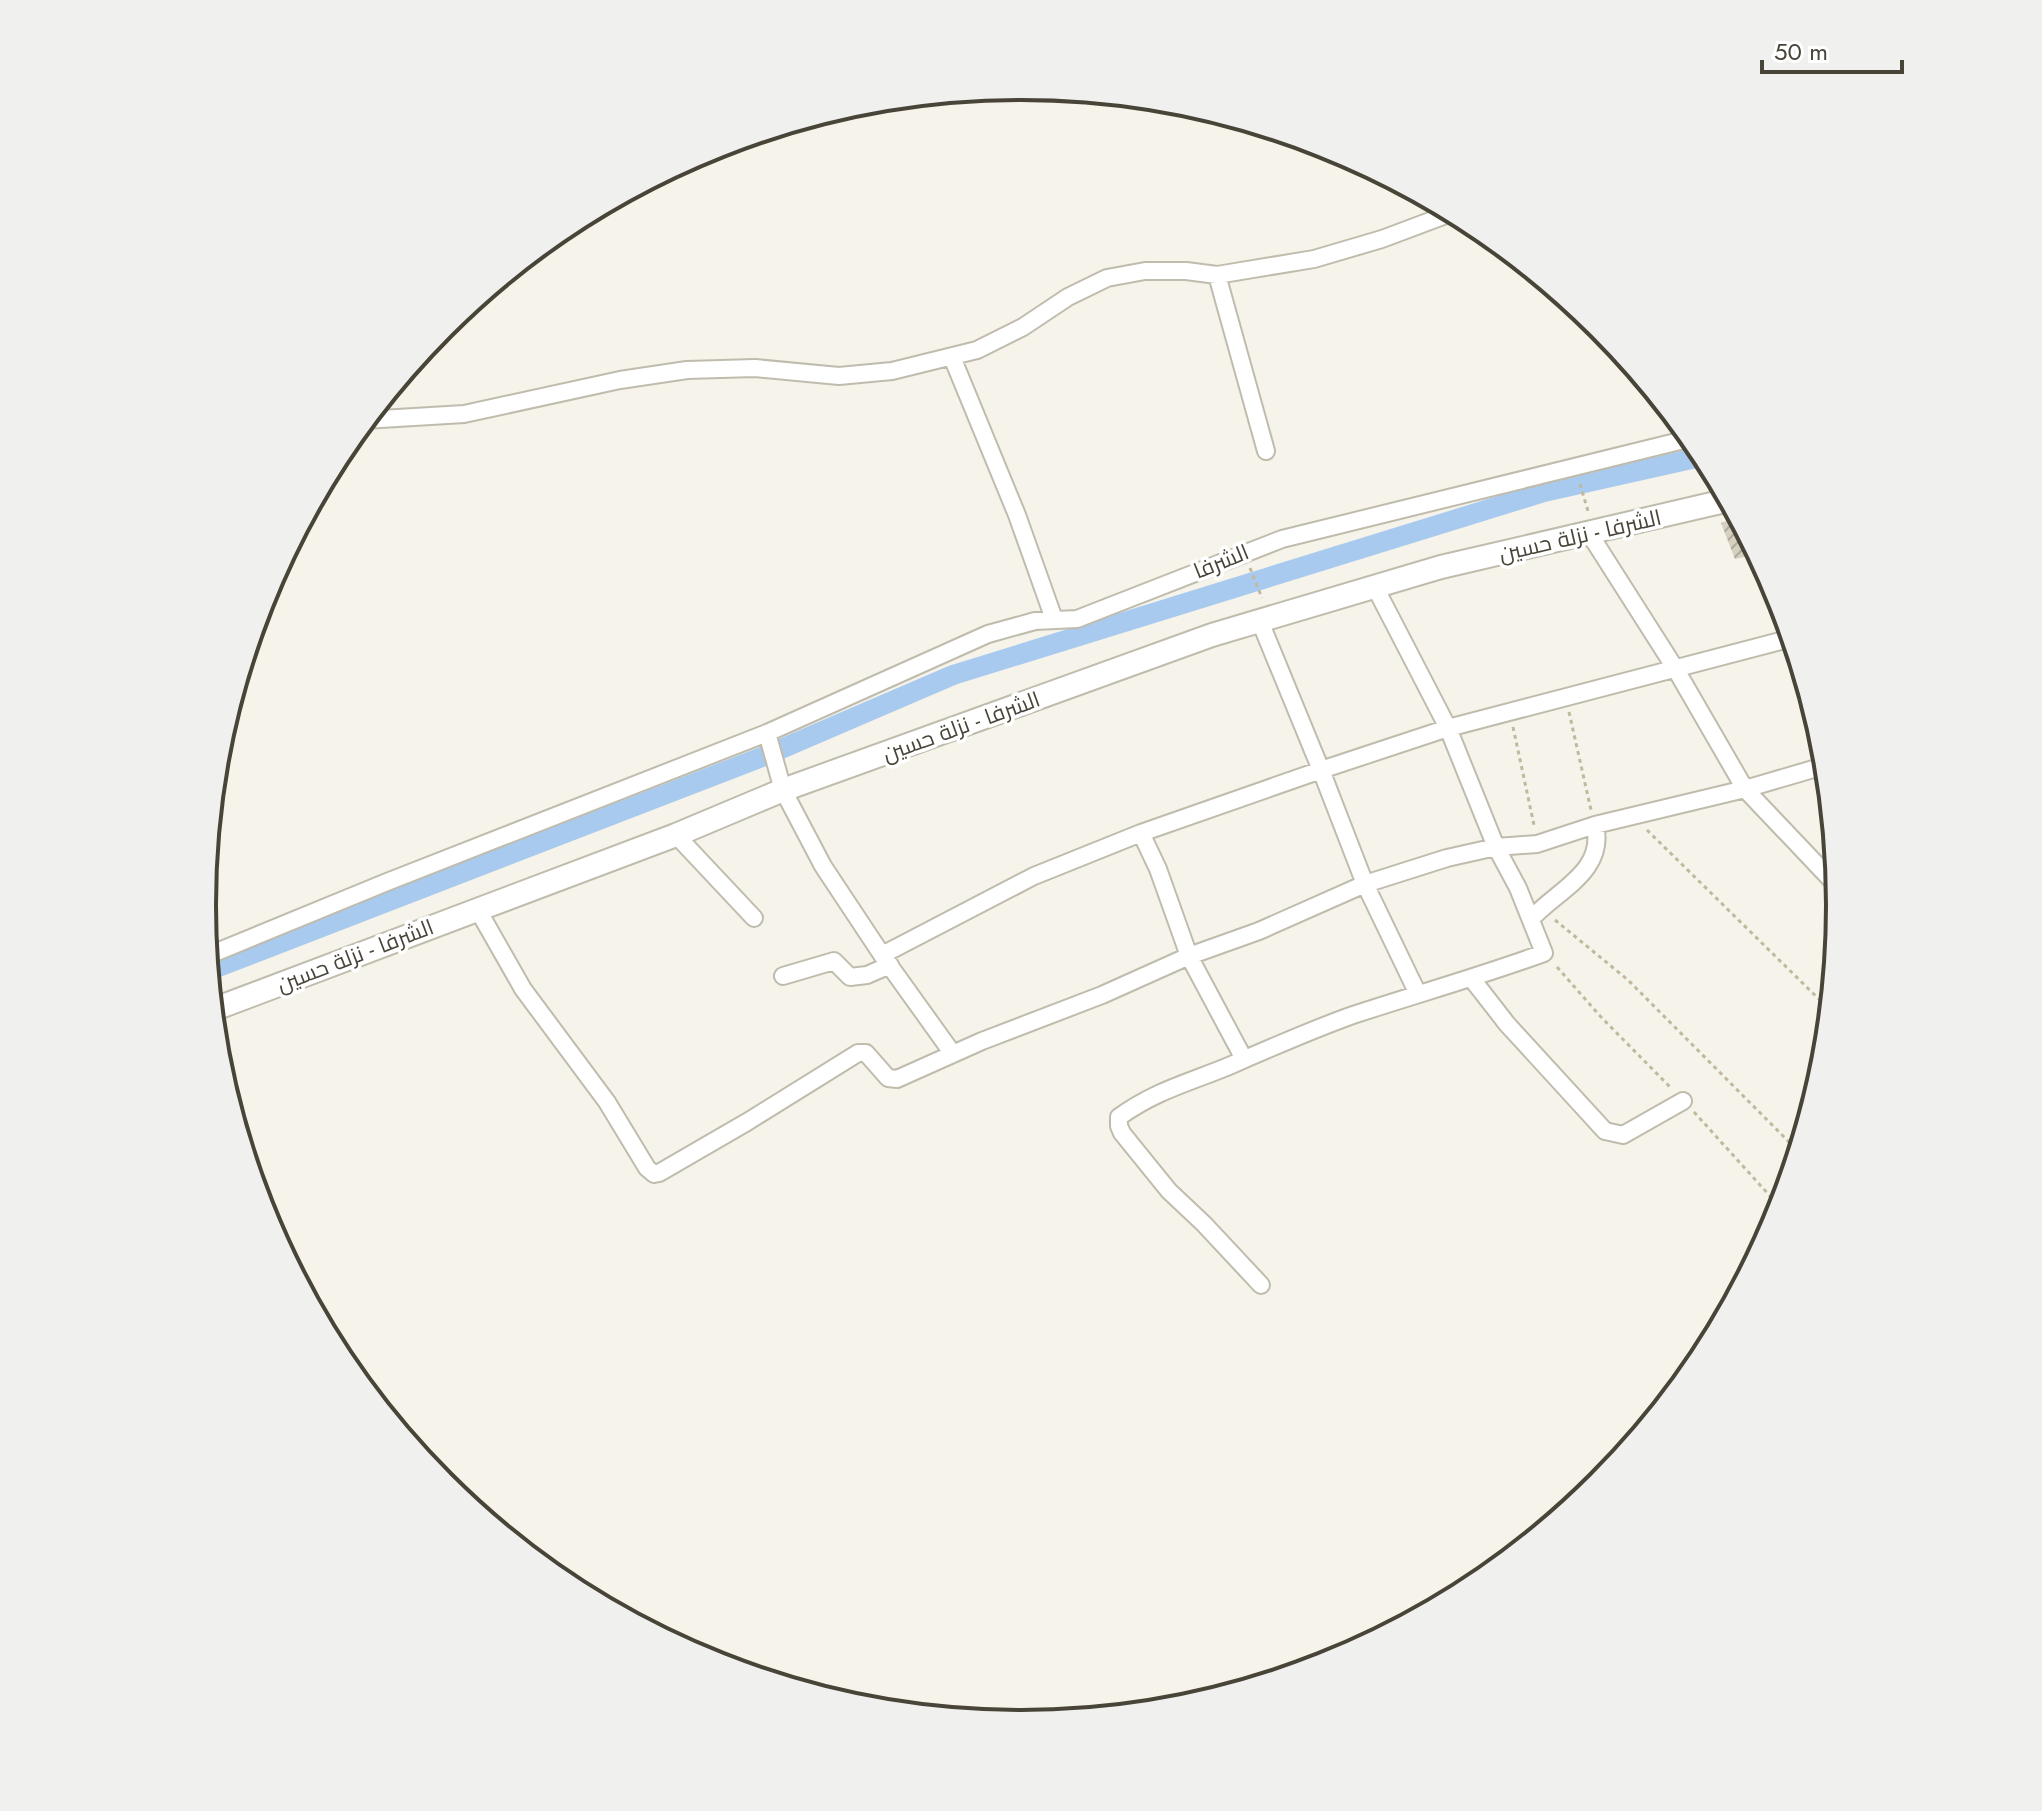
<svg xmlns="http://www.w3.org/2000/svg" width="2042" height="1811" font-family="Jost,Cairo,sans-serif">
  <defs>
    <pattern id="building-hatch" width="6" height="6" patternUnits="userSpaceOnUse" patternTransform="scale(2)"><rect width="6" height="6" fill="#d6d0c0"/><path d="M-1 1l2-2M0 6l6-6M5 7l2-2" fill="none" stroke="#b0aa9d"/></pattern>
  </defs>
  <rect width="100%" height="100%" fill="#f5f3ea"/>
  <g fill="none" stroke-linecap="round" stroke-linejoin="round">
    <path stroke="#a9caef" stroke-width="20" d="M 208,971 L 767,755 L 953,675 L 1544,492 L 1705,456"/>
  </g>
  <path fill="url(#building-hatch)" d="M 1738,517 L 1758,554 L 1735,559 L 1721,523 Z"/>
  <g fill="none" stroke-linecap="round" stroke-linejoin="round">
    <g stroke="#c0bcad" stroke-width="20">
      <path id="minor" d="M 1217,275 L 1266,451
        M 952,357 L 1017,515 L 1054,619
        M 364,420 L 464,414 L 620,380 L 687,370 L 755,368 L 839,376 L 892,371 L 977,350 L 1023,327 L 1068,297 L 1107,278 L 1145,271 L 1186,271 L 1217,275 L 1314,259 L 1382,239 L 1454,212
        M 1589,533 L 1675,668 L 1745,789 L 1839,888
        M 1259,619 L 1321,770 L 1365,884 L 1418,994
        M 767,733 L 783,790 L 823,866 L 882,955 L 953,1054
        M 1141,833 L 1158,869 L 1189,956 L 1244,1059
        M 676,835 L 754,918
        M 478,910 L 523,989 L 607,1102 L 647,1168 L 654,1174 L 659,1173 L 747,1122 L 858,1053 L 866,1053 L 888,1078 L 897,1079 L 982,1041 L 1102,995 L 1189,956 L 1259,931 L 1365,884 L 1447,858 L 1496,847 L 1537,844 L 1595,825 L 1745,789 L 1827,765
        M 1531,919 C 1557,890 1606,872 1595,825
        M 882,955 L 1034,876 L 1141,833 L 1321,770 L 1448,728 L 1792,638
        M 207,956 L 387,882 L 767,733 L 988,634 L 1035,621 L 1077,619 L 1282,539 L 1692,438
        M 783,976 L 834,961 L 850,977 L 867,975 L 890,965
        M 1472,979 L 1507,1024 L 1605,1131 L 1623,1135 L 1683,1101
        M 1261,1285 L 1204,1224 L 1169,1191 L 1122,1133 L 1119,1126 L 1119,1117 C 1157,1090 1188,1083 1229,1066 C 1270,1048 1311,1030 1353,1015 C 1417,994 1481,976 1544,953 L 1518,888 L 1496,847 L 1448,728 L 1375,587"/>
    </g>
    <g stroke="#c0bcad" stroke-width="26">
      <path id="tertiary" d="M 212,1010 L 676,835 L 783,790 L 1212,635 L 1441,567 L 1729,500"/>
    </g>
    <path stroke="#c1b99e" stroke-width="3" stroke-dasharray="4 4" stroke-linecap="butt" d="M 1580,484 L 1588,511
      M 1250,568 L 1262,598
      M 1569,712 L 1591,810
      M 1513,727 L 1534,825
      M 1647,830 L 1830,1010
      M 1555,920 L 1628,980 L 1799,1152
      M 1557,967 L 1600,1016 L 1672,1089
      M 1694,1112 L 1780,1207"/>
    <use href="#minor" stroke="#fff" stroke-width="16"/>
    <use href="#tertiary" stroke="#fff" stroke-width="22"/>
  </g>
  <g text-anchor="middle" stroke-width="7" stroke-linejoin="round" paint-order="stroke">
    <g font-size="22" fill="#484438" stroke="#fff">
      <text transform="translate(1580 535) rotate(-13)" y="8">الشرفا - نزلة حسين</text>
      <text transform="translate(1221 561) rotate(-22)" y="8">الشرفا</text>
      <text transform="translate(961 726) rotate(-20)" y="8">الشرفا - نزلة حسين</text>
      <text transform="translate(355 955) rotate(-21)" y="8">الشرفا - نزلة حسين</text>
    </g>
  </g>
  <path d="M0 0H2042V1811H0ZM216 905a805 805 0 1 1 1610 0a805 805 0 1 1-1610 0Z" fill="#f0f0ef" fill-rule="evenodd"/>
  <path fill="none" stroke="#484438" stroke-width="4" d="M216 905a805 805 0 1 1 1610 0a805 805 0 1 1-1610 0Z"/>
  <path d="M1762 60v12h140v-12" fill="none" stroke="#484438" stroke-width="4"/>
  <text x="1774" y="60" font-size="24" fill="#484438" stroke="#ffffff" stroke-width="6" paint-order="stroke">50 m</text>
</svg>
